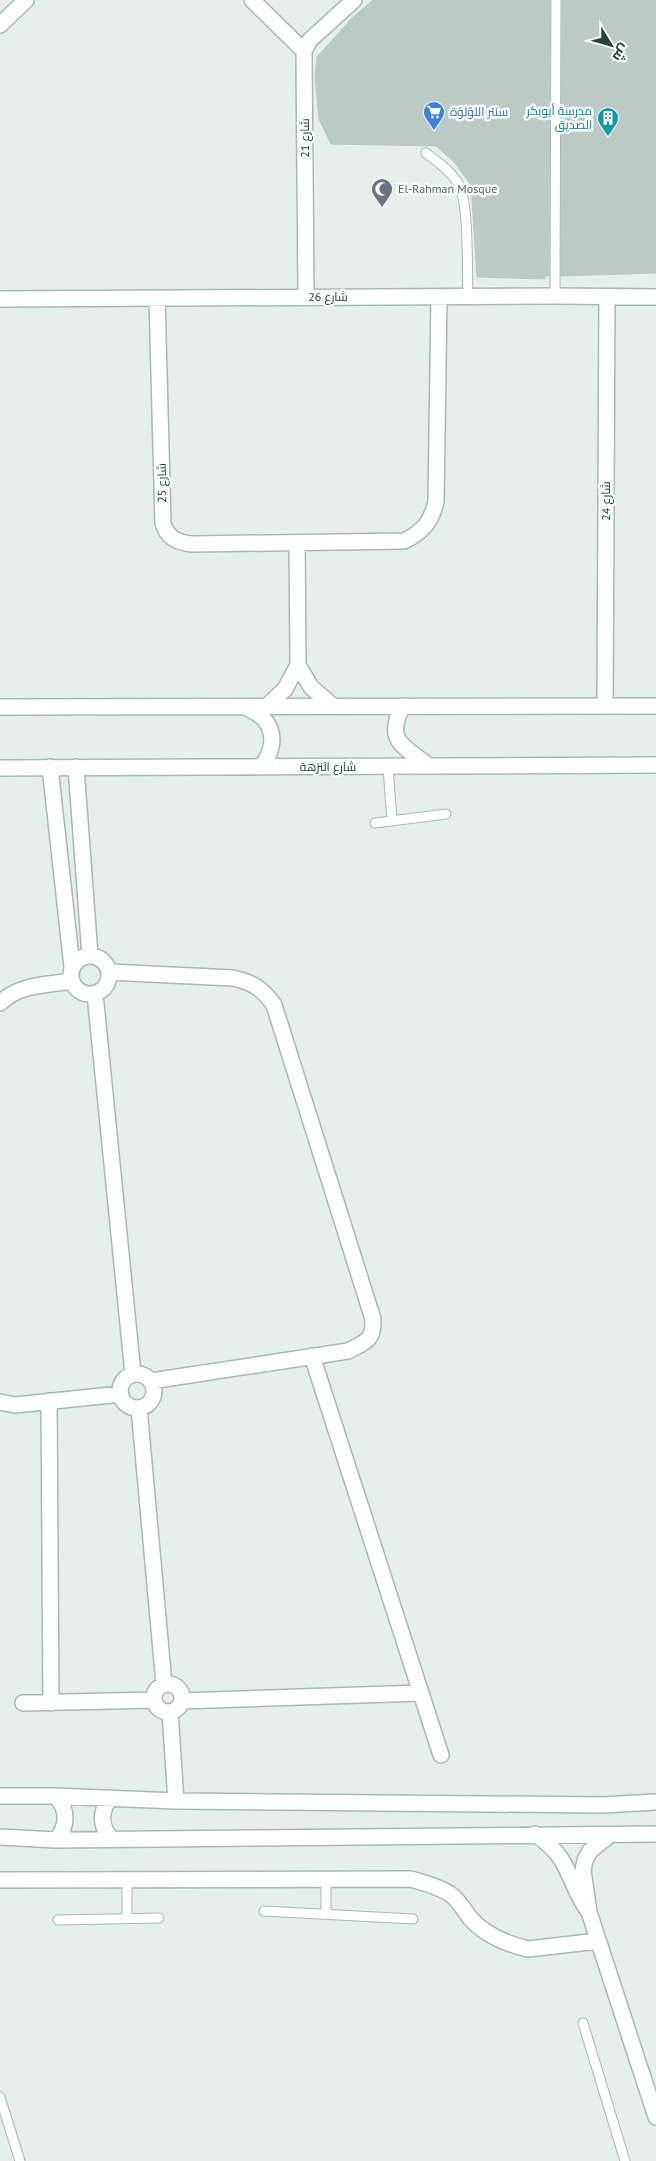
<svg xmlns="http://www.w3.org/2000/svg" width="656" height="2161" font-family="'PT Sans',Cairo,sans-serif">
  <rect width="100%" height="100%" fill="#e6efeb"/>
  <path fill="#bbcac4" stroke="#b8c9c2" d="M 373,0 L 550,0 L 549,276 L 545,276 L 545,279 L 477,277 L 471,185 L 454,162 L 436,146 L 331,144 L 319,119 L 315,76 L 317,57 L 353,17 Z
    M 562,0 L 656,0 L 656,273 L 561,276 Z"/>
  <g fill="none" stroke-linecap="round" stroke-linejoin="round">
    <g stroke="#a8b8b2" stroke-width="11">
      <path id="lane" d="M 426,153 C 438,162 452,172 459,185 C 469,203 467,272 468,296
        M 555,296 L 556,0
        M 388,767 L 392,821
        M 375,823 L 446,814
        M 264,1911 L 413,1919
        M 326,1914 L 326,1879
        M 127,1918 L 127,1879
        M 58,1920 L 159,1918
        M 583,2023 L 625,2161
        M 0,2097 L 20,2161"/>
    </g>
    <g stroke="#a8b8b2" stroke-width="18">
      <path id="street" d="M 252,0 L 304,51
        M 306,297 L 304,51 L 310,40 L 354,0
        M 157,298 L 163,523 C 167,538 178,543 193,544 L 404,541 C 423,532 432,521 436,501 L 439,297
        M 0,299 L 555,296 L 656,297
        M 297,543 L 298,665 L 311,687 L 333,706
        M 605,706 L 607,297
        M 266,707 L 285,689 L 298,665
        M 50,767 L 72,967
        M 76,767 L 90,956
        M71 975a19 19 0 1 1 38 0a19 19 0 1 1-38 0Z
        M 109,972 L 233,978 C 252,982 263,989 274,1005 L 373,1319 C 374,1341 365,1342 348,1351 L 151,1381
        M 95,994 L 133,1374
        M 0,1003 C 20,984 46,985 72,981
        M 312,1356 L 441,1755
        M120 1391a17 17 0 1 1 34 0a17 17 0 1 1-34 0Z
        M 49,1401 L 51,1703
        M 0,1402 L 15,1405 L 121,1394
        M 139,1408 L 164,1684
        M154 1698a14 14 0 1 1 28 0a14 14 0 1 1-28 0Z
        M 182,1701 L 421,1693
        M 23,1703 L 154,1700
        M 170,1712 L 176,1801
        M 0,1796 L 56,1796 L 176,1801 L 602,1805 L 656,1802
        M 56,1796 C 68,1810 68,1826 56,1840
        M 110,1798 C 100,1812 99,1826 112,1839
        M 535,1834 C 545,1841 555,1849 561,1859 C 572,1876 576,1896 589,1912
        M 610,1835 L 590,1851 L 585,1860 L 583,1870 L 589,1912 L 656,2117
        M 0,1837 L 56,1840 L 656,1834
        M 0,1880 L 411,1879 C 424,1883 438,1886 450,1894 C 459,1900 464,1910 470,1918 C 484,1934 507,1944 528,1949 L 598,1941"/>
    </g>
    <g stroke="#a4bbb3" stroke-width="18">
      <path id="secondary" d="M 0,25 L 26,0
        M 403,706 C 384,741 404,746 429,766
        M 0,707 L 656,706
        M 245,707 C 251,710 258,713 263,718 C 277,733 273,752 261,767
        M 0,768 L 656,765"/>
    </g>
    <use href="#lane" stroke="#fff" stroke-width="9"/>
    <use href="#street" stroke="#fff" stroke-width="15"/>
    <use href="#secondary" stroke="#fff" stroke-width="15"/>
  </g>
  <defs>
    <g id="supermarket-pin" transform="scale(1.125)"><path d="M0 17L-7.5 6A9.5 9.5 0 1 1 7.5 6Z" fill="#3f7fe0" stroke="#f7fbf9"/><path d="M-6-5.5h2.5l.6 2H6L4.5 2H-2.5L-4.4-4H-6ZM-1.5 3.2a1.3 1.3 0 1 0 .1 0ZM3 3.2a1.3 1.3 0 1 0 .1 0Z" fill="#fff"/></g>
    <g id="building-pin" transform="scale(1.125)"><path d="M0 17L-7.5 6A9.5 9.5 0 1 1 7.5 6Z" fill="#0f9aa8" stroke="#f7fbf9"/><path d="M-4-6H4V6H1V3H-1V6H-4ZM-2.5-4.3h1.7v1.8h-1.7ZM.8-4.3h1.7v1.8H.8ZM-2.5-1h1.7V.8h-1.7ZM.8-1h1.7V.8H.8Z" fill="#fff"/></g>
    <g id="mosque-pin" transform="scale(1.125)"><path d="M0 17L-7.5 6A9.5 9.5 0 1 1 7.5 6Z" fill="#6b7280" stroke="#f7fbf9"/><path d="M3.5-4.9A6 6 0 1 0 3.5 4.9A5 5 0 1 1 3.5-4.9Z" fill="#fff"/></g>
  </defs>
  <g fill-rule="evenodd">
    <use href="#supermarket-pin" x="434" y="112"/>
    <use href="#building-pin" x="608" y="118"/>
    <use href="#mosque-pin" x="382" y="189"/>
  </g>
  <g text-anchor="middle" stroke-width="5" stroke-linejoin="round" paint-order="stroke">
    <g font-size="12" fill="#0d838f" stroke="#f7fbf9" text-anchor="end">
      <text x="592" y="115">مدرسة أبوبكر<tspan x="592" dy="14">الصديق</tspan></text>
    </g>
    <g font-size="12" fill="#366cbe" stroke="#f7fbf9" text-anchor="start">
      <text x="450" y="116">سنتر اللؤلؤة</text>
    </g>
    <g font-size="12" fill="#24423a" stroke="#f7fbf9">
      <text transform="translate(305 138) rotate(-90)" y="4">شارع 21</text>
      <text x="328" y="301">شارع 26</text>
      <text transform="translate(162 483) rotate(-91)" y="4">شارع 25</text>
      <text transform="translate(606 501) rotate(-90)" y="4">شارع 24</text>
      <text x="328" y="771">شارع النزهة</text>
    </g>
    <g font-size="12" fill="#5b616d" stroke="#f7fbf9" text-anchor="start">
      <text x="398" y="193">El-Rahman Mosque</text>
    </g>
  </g>
  <g transform="translate(611 45) rotate(127)" stroke="#f7fbf9" stroke-width="4" paint-order="stroke">
  <path d="M0-4L9 19L0 12L-9 19Z" fill="#24423a"/>
  <text y="-8" font-size="14" font-weight="bold" text-anchor="middle" fill="#24423a">ش</text>
  </g>
</svg>
